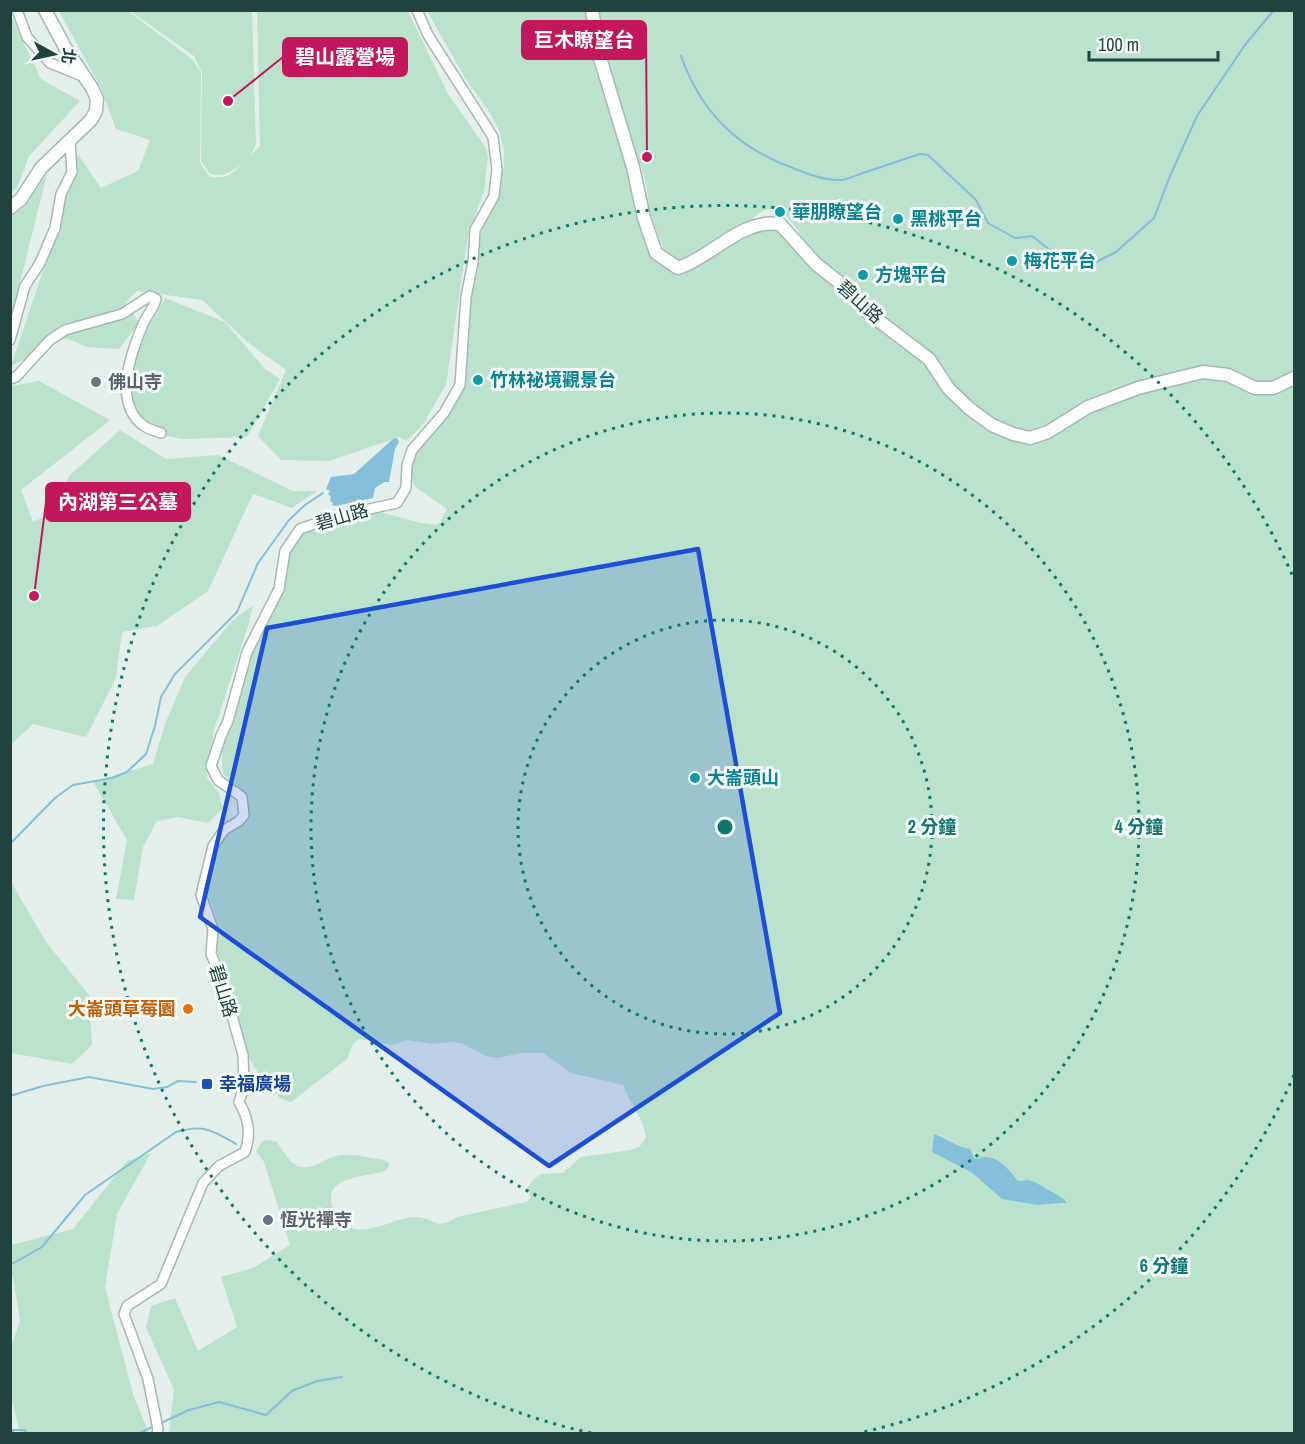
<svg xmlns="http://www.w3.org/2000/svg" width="1305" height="1444" font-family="'Archivo Narrow','Noto Sans TC',sans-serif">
  <rect width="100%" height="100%" fill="#e4efec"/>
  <path fill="#bae2cc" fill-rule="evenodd" d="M 59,11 L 128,11 L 193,60 L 201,73 L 200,163 L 210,177 C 227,178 230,176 242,164 C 231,172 225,177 210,174 L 201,161 L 202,73 L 194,56 L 130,11 L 252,11 L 256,144 L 251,155 L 260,146 L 257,11 L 408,11 L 448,94 L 486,148 L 488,157 L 484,191 L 468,236 L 446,385 L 422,426 L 406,441 L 399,437 L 329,461 L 281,460 L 258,436 L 286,370 L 250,344 L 202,300 L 137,291 L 126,302 L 139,323 L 119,349 L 87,347 L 66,338 L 11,366 L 59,223 L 77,153 L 101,188 L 138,171 L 150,140 L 116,129 L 101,88 Z
    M 427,11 L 590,11 L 651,252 L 674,269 L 746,235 L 775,227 L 920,357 L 945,391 L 1016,439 L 1139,391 L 1203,376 L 1230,380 L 1247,389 L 1294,381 L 1294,1433 L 169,1433 L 174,1390 L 146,1327 L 151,1306 L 175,1298 L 198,1351 L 237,1327 L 221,1277 L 253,1268 L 290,1245 L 264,1162 L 256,1151 L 262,1141 L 268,1140 L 277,1142 C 290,1160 295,1175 320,1163 C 324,1161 328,1158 333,1157 C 349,1152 368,1158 384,1160 L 389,1163 L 389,1166 L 385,1171 C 362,1178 319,1176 334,1211 C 338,1219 345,1227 354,1229 C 373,1233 395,1218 414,1217 C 435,1217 436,1232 457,1217 L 526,1202 L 531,1197 L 527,1188 L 534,1179 L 541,1174 L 563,1173 L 581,1157 L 631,1150 L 640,1146 L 646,1138 C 645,1120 629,1103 623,1085 L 571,1073 L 543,1053 L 522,1053 L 497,1058 L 486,1056 L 461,1043 L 450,1042 L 432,1044 L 407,1040 L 392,1045 L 359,1039 L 353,1044 L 347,1059 L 295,1099 L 290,1102 L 280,1098 L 258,1073 L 249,1058 L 238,1036 L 230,995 L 216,951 L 218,930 L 216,917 L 206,889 L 218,844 L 226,834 L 249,817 C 249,792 240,789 223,774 L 221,746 L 251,649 L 283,587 L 287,553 L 304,530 L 376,511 L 417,522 L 436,525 L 440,522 L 447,509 L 417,488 L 413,483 L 411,469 L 416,451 L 457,395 L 478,246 L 485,220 L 500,185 L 504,167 L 504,150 L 499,130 L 488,110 L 465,78 ZM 935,1134 C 949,1138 959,1147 972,1152 L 975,1159 C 978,1159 981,1157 985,1157 C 999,1156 1011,1172 1018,1181 L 1028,1180 L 1035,1182 L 1067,1201 L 1064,1204 L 1037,1205 L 1002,1199 L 971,1172 L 961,1166 Z
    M 596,11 L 1294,11 L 1294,375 L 1276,384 L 1258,385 L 1238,374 L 1150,382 L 1049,428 L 1029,435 L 1008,429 L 971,406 L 819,261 C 805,243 795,222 777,208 L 764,210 L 697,257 L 680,263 L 672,259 L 665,252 L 657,232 L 649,208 L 647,188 L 642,169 L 621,112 L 602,40 Z
    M 11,16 L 41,79 L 80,101 L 29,156 L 17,188 L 11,193 Z
    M 47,174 L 11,318 L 11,212 L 25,205 Z
    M 165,298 L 225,322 L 265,369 L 280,379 L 247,437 L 182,439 L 168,436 L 142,427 L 131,408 L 128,389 L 133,354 Z
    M 39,381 L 110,420 L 21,490 L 33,522 L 54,512 L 69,476 L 120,430 L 166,459 L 218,455 L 293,491 L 317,491 L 292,508 L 253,494 L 208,591 L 157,626 L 122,632 L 116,678 L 86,737 L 33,724 L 11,745 L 11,386 Z
    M 253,605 L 249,623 L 214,730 L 207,778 L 219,793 L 223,808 L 208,823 L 178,817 L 157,821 L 143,847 L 134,900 L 116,899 L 127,840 L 93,782 L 153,764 L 165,724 L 185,677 L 232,621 Z
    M 10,880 L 46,942 L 89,995 L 92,1045 L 72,1064 L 11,1053 Z
    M 151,1153 L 117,1214 L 105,1287 L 133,1394 L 148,1431 L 147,1433 L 20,1433 L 10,1393 L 11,1347 L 20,1321 L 13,1277 L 11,1277 L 11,1245 L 73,1229 L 127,1161 Z"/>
  <path fill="#85bfda" d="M 397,438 L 399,442 L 395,449 L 389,482 L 384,482 L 375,488 L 373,498 L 336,506 L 332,505 L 333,503 L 330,501 L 331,497 L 328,494 L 330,491 L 326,489 L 331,477 L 354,474 L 393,439 Z
    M 934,1134 C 947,1138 957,1147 970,1149 L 975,1159 C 978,1159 981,1157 985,1157 C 999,1156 1011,1172 1018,1181 L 1028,1180 L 1035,1182 L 1064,1199 L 1067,1203 L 1037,1205 L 1002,1199 L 971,1172 L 932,1152 Z"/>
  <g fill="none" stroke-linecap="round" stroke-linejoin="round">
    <path stroke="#85bfda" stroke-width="2" d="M 681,56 C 701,112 737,148 793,168 C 807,174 826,181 842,180 C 848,179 857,175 863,173 C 882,167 901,160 920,154 L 928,155 L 976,200 L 988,223 L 1015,238 L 1032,236 L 1069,265 L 1090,265 L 1116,252 L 1154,218 L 1170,176 L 1197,116 L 1245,45 L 1274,10
      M 10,844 L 55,798 L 73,785 L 112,778 L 127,772 L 146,754 L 155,726 L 161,697 L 175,674 L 237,612 L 258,563 L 289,520 L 305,505 L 323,493
      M 10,1096 L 43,1086 L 89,1077 L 153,1089 L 167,1087 L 178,1081 L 196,1082
      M 10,1265 L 42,1247 L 85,1195 L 176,1132 C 204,1124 212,1130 236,1144
      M 161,1423 L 189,1410 L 219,1402 L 266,1415 L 292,1391 L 317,1381 L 342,1377
      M 13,1434 L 13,1430 L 25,1430 L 27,1434
      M 138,1434 L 156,1425"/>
    <g stroke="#a5b8b5" stroke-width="12">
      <path id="minor" d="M 17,10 L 27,37 L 50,63 L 82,76
        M 10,340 L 25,286 L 40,263 L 55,228 L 61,194 L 72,172 L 70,142
        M 10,379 L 16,377 L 50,340 L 65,330 L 122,314 L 150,296 L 156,299 C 153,310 147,315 143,324 C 131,353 112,403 144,426 C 148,429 156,431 161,433
        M 157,1434 L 158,1429 L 148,1379 L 124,1314 L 127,1306 L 161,1284 L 203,1183 L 219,1166 L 245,1152 C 251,1134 249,1119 239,1102 L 244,1087 L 243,1055 L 222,980 L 211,954 L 213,929 L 201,895 L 213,846 L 224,830 L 239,821 L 244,815 L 242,797 L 218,780 L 211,766 L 221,736 L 228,721 L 247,652 L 279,589 L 285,551 L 300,529 L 337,516 L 397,503 L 406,488 L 407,465 L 412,450 L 444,413 L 460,385 L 466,297 L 473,262 L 475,230 L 494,196 L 497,169 L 493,137 L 428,35 L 417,10"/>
    </g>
    <g stroke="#a5b8b5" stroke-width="15">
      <path id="tertiary" d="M 592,10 L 600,58 L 633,167 L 644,218 L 656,253 L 678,268 C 712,257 742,218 780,224 L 816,264 L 845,287 L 866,311 L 929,359 L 949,389 L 970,409 L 992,425 L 1013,434 L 1030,438 L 1048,432 L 1088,407 L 1138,388 L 1203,372 L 1228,375 L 1255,388 L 1273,388 L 1294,378
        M 10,208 L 21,199 L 41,168 L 91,120 L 96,111 L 97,99 L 92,88 L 66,49 L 45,10"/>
    </g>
    <use href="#minor" stroke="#fff" stroke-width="9"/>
    <use href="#tertiary" stroke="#fff" stroke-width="12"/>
  </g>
  <path fill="#1d4ed8" fill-opacity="0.2" stroke="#1d4ed8" stroke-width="4.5" stroke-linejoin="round" d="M 698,549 L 780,1013 L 549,1166 L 200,917 L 267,628 Z"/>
  <g fill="none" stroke="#0f766e" stroke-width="3" stroke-dasharray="3 6">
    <circle cx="725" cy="827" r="207"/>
    <circle cx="725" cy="827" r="414"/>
    <path d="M1294 1075A621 621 0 0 1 859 1433M591 1433A621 621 0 1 1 1294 579"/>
  </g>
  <g fill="#0f9aa8" stroke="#f5fbf9" stroke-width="2">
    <circle cx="780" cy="212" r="6"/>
    <circle cx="898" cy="219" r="6"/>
    <circle cx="1012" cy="261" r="6"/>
    <circle cx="863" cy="275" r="6"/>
    <circle cx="478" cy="380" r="6"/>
    <circle cx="695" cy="778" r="6"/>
  </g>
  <g fill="#6b7280" stroke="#f5fbf9" stroke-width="2">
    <circle cx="96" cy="382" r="6"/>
    <circle cx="268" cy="1220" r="6"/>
  </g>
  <circle fill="#e8710a" stroke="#f5fbf9" stroke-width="2" cx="188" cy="1009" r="6"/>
  <rect fill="#1a4fb4" stroke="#f5fbf9" stroke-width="2" x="201" y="1078" width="12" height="12" rx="3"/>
  <g text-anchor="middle" stroke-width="6" stroke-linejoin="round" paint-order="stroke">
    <g font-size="18" font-weight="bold" fill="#0d838f" stroke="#f5fbf9" text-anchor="start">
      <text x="792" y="218">華朋瞭望台</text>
      <text x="910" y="225">黑桃平台</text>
      <text x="1024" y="267">梅花平台</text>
      <text x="875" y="281">方塊平台</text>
      <text x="490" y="386">竹林祕境觀景台</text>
      <text x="707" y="784">大崙頭山</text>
    </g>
    <g font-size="18" fill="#204340" stroke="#f5fbf9">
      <text transform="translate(860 302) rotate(42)" y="6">碧山路</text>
      <text transform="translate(342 517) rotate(-16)" y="6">碧山路</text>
      <text transform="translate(223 991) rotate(73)" y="6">碧山路</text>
    </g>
    <g font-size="18" font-weight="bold" fill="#5b616d" stroke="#f5fbf9" text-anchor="start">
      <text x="108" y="388">佛山寺</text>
      <text x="280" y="1226">恆光禪寺</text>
    </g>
    <g font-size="18" font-weight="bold" fill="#c56008" stroke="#f5fbf9" text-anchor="end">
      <text x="176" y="1015">大崙頭草莓園</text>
    </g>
    <g font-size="18" font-weight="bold" fill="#164399" stroke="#f5fbf9" text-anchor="start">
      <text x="219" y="1090">幸福廣場</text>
    </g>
  </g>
  <circle cx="725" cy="827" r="9" fill="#0f766e" stroke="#f5fbf9" stroke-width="3"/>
  <g font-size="18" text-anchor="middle" font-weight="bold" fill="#0f766e" stroke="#f5fbf9" stroke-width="6" stroke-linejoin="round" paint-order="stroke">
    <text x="932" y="833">2 分鐘</text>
    <text x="1139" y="833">4 分鐘</text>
    <text x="1164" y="1272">6 分鐘</text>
  </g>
  <path fill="none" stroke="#c2185b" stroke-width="2" d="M647 157L646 40M228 101L283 57M34 596L46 502"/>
  <g fill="#c2185b" stroke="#f5fbf9" stroke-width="2">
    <circle cx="647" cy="157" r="6"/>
    <circle cx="228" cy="101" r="6"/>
    <circle cx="34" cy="596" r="6"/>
  </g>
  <g fill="#c2185b" stroke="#c2185b" stroke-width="2">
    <rect x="522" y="21" width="124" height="38" rx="6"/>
    <rect x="283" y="38" width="124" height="38" rx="6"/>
    <rect x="46" y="483" width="144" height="38" rx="6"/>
  </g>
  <g font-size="20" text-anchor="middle" font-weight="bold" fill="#fff">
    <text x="584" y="47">巨木瞭望台</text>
    <text x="345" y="64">碧山露營場</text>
    <text x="118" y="509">內湖第三公墓</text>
  </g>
  <rect width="1305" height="1444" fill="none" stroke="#204340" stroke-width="24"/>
  <g transform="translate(54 54) rotate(98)" stroke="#f5fbf9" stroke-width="4.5" paint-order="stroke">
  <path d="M0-4.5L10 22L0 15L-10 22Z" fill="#204340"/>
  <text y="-9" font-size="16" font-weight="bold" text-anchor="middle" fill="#204340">北</text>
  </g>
  <path d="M1089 51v9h129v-9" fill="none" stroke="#204340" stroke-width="3"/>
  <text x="1098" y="51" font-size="18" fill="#204340" stroke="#f5fbf9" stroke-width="4.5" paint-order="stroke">100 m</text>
</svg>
